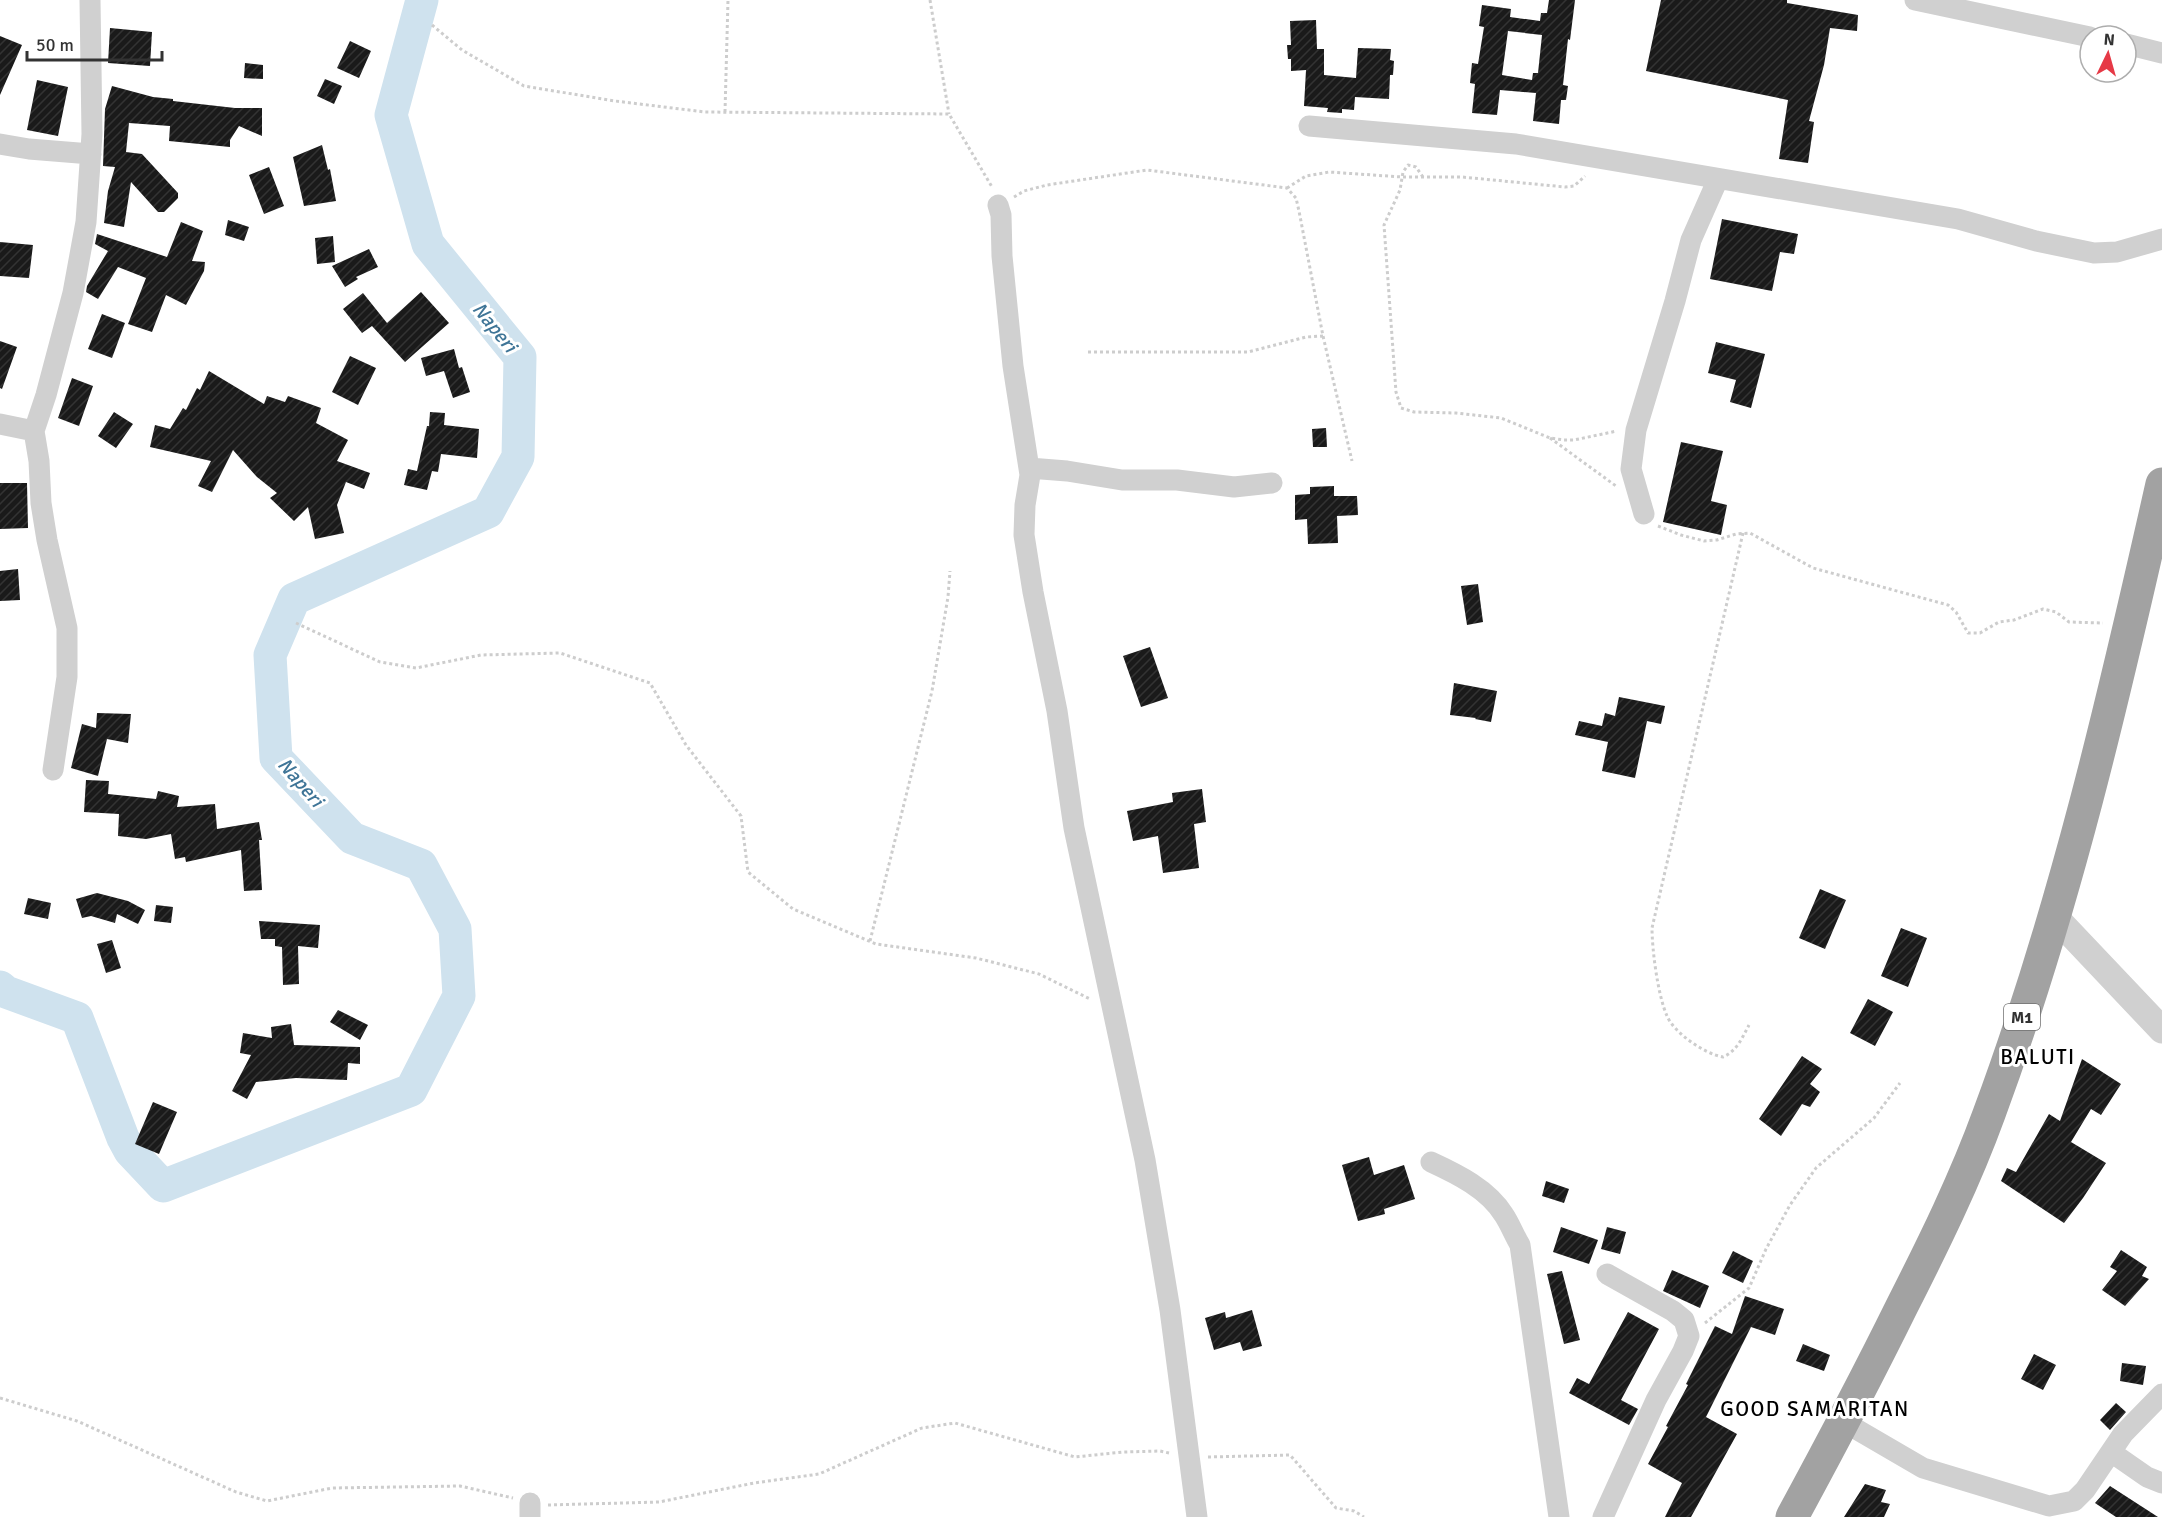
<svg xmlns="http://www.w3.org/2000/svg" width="2162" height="1517" font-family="Signika,sans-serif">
  <defs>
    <pattern id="building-hatch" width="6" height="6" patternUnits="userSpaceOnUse" patternTransform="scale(1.5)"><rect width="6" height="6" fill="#1a1a1a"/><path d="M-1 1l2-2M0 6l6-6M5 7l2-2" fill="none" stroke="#333"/></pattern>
  </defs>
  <rect width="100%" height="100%" fill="#fff"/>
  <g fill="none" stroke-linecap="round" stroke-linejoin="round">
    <path stroke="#cfe2ee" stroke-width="33" d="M 0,987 L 6,992 L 77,1018 L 123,1138 L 130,1151 L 163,1186 L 411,1090 L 459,996 L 455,929 L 421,865 L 352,838 L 276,758 L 270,655 L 294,599 L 488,512 L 518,457 L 520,357 L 428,244 L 391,115 L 422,0"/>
  </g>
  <path fill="url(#building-hatch)" fill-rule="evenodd" d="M 1549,0 L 1575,0 L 1570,40 L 1568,39 L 1563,85 L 1568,86 L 1566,100 L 1561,100 L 1559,124 L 1533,121 L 1536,93 L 1500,90 L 1497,115 L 1472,113 L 1475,84 L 1470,83 L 1472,63 L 1478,64 L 1484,27 L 1479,26 L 1482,5 L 1511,9 L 1510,17 L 1540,21 L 1541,13 L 1547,13 ZM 1508,31 L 1542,35 L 1538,73 L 1533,73 L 1532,80 L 1502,75 Z
    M 1661,0 L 1787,0 L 1787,3 L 1858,15 L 1857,31 L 1830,28 L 1824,65 L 1809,121 L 1814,122 L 1808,163 L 1779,159 L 1788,100 L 1646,71 Z
    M 1316,20 L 1317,49 L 1324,49 L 1324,75 L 1356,78 L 1358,48 L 1391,49 L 1390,60 L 1394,61 L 1393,75 L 1390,75 L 1389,99 L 1355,97 L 1354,110 L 1342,109 L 1342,113 L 1327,112 L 1328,108 L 1304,106 L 1306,70 L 1291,71 L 1291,59 L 1288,59 L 1287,45 L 1291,45 L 1290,21 Z
    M 110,28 L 152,32 L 150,66 L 108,63 Z
    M 0,36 L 22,45 L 0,95 Z
    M 350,41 L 371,51 L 359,78 L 337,68 Z
    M 245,63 L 263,65 L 263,79 L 244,78 Z
    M 325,79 L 342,86 L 334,104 L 317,96 Z
    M 37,80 L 68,87 L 58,136 L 27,130 Z
    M 112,86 L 153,97 L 173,99 L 173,101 L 235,108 L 262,108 L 262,136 L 239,126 L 230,140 L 230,147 L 169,141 L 170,126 L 129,123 L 126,152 L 142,154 L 178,193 L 178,198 L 164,212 L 158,212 L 131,182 L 124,227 L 104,223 L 108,191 L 115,167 L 103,166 L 105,109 Z
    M 322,145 L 328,170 L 330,169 L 336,201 L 304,206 L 293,157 Z
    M 269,167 L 284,206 L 264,214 L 249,175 Z
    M 1722,219 L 1798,234 L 1794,254 L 1780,252 L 1772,291 L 1710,279 Z
    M 228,220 L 249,227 L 244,241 L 225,235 Z
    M 181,222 L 203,231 L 192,261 L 205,262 L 204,271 L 186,305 L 166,295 L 152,332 L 128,324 L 146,278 L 118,267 L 98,299 L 86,292 L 87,286 L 108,251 L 95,244 L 97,234 L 167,257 Z
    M 333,236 L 335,262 L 317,264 L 315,238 Z
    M 0,242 L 33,245 L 29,278 L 0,276 Z
    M 369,249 L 378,267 L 356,277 L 358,279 L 345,287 L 332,266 Z
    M 421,292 L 449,323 L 405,362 L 372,326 L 362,333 L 343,309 L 363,293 L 387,323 Z
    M 102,314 L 125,323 L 112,358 L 88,349 Z
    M 0,341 L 17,347 L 2,389 L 0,388 Z
    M 1716,342 L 1765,354 L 1751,408 L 1730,402 L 1736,380 L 1708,373 Z
    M 454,349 L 459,368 L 462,367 L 470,392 L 453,398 L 444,371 L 426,376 L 421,358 Z
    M 350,356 L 376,368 L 358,405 L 332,392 Z
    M 209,371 L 264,404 L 267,396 L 285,402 L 288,396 L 321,408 L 316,423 L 348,440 L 337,461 L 370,473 L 364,489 L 346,482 L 337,505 L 344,533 L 315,539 L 308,507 L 294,521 L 270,498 L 277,493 L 257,477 L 233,450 L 212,492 L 198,486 L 211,461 L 150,447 L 155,425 L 170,429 L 183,408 L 186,410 L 197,388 L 200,390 Z
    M 72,378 L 93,386 L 79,426 L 58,418 Z
    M 114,412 L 133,424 L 116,448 L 98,436 Z
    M 430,412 L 445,413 L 444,425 L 479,429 L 477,458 L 441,454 L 438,472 L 432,471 L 427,490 L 404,485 L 408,469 L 417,471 L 427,426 L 429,426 Z
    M 1326,428 L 1327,447 L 1313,447 L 1312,429 Z
    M 1681,442 L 1723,451 L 1711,501 L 1727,505 L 1721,535 L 1663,522 Z
    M 0,483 L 27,483 L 28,528 L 0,529 Z
    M 1334,486 L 1334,496 L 1357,496 L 1358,515 L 1337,516 L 1338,543 L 1308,544 L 1307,519 L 1295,520 L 1295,495 L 1310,494 L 1310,487 Z
    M 18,569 L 20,600 L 0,601 L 0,571 Z
    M 1478,584 L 1483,622 L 1467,625 L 1461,586 Z
    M 1150,647 L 1168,698 L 1141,707 L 1123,656 Z
    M 1454,683 L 1497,691 L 1491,722 L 1475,719 L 1476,718 L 1450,715 Z
    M 1619,697 L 1665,706 L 1661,724 L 1647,721 L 1635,778 L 1602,771 L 1608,742 L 1575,735 L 1579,721 L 1602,726 L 1605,713 L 1615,716 Z
    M 97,713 L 131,714 L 128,743 L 107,739 L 98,776 L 71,768 L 82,724 L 96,728 Z
    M 86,780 L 109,781 L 108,794 L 156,799 L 158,791 L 179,796 L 177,807 L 215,804 L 217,829 L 259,822 L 262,840 L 259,840 L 262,890 L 244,891 L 241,850 L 186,862 L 185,857 L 175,859 L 171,834 L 146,839 L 118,836 L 119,814 L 84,812 Z
    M 1202,789 L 1206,822 L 1194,824 L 1199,868 L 1163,873 L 1158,836 L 1133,841 L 1127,811 L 1173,802 L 1172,793 Z
    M 1820,889 L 1846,900 L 1825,949 L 1799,938 Z
    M 97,893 L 128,901 L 145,910 L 138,924 L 117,914 L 115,923 L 91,916 L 82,918 L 76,899 Z
    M 28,898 L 51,903 L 48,919 L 24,914 Z
    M 156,905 L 173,907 L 171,923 L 154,921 Z
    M 259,921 L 320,925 L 318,948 L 298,946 L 299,984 L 283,985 L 282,947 L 275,946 L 275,939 L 261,939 Z
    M 1901,928 L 1927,938 L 1908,987 L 1881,976 Z
    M 112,940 L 121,968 L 106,973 L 97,944 Z
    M 1868,999 L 1893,1012 L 1875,1046 L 1850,1033 Z
    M 338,1010 L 368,1025 L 360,1040 L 330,1022 Z
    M 291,1024 L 294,1045 L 360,1047 L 360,1064 L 348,1063 L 347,1080 L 296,1078 L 256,1082 L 247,1099 L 232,1091 L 251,1055 L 240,1053 L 243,1033 L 272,1038 L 271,1027 Z
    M 1802,1056 L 1822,1069 L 1810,1084 L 1820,1092 L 1810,1107 L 1802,1104 L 1781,1136 L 1759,1119 Z
    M 2082,1059 L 2121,1084 L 2101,1115 L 2091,1109 L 2071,1142 L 2106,1163 L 2083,1198 L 2064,1223 L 2001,1181 L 2007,1168 L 2016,1172 L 2049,1114 L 2060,1121 Z
    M 153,1102 L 177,1112 L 159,1154 L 135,1144 Z
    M 1369,1157 L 1374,1175 L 1404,1165 L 1415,1199 L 1384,1209 L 1385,1214 L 1358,1221 L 1342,1165 Z
    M 1546,1181 L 1569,1189 L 1564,1203 L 1542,1196 Z
    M 1561,1227 L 1598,1240 L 1589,1264 L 1553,1252 Z
    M 1607,1227 L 1626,1232 L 1620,1254 L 1601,1249 Z
    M 2121,1250 L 2147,1267 L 2142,1276 L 2149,1279 L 2125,1306 L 2102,1290 L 2117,1271 L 2110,1267 Z
    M 1733,1251 L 1753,1261 L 1743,1283 L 1722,1273 Z
    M 1672,1270 L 1709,1286 L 1700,1308 L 1663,1291 Z
    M 1562,1271 L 1580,1340 L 1564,1344 L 1547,1274 Z
    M 1745,1296 L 1784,1309 L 1775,1335 L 1751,1327 L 1706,1417 L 1737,1434 L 1691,1517 L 1665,1517 L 1682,1483 L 1648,1464 L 1668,1427 L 1666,1426 L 1688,1385 L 1686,1384 L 1715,1326 L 1732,1334 Z
    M 1252,1310 L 1262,1346 L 1243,1351 L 1240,1342 L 1214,1350 L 1205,1318 L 1225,1312 L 1226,1318 Z
    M 1628,1312 L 1659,1329 L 1621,1400 L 1638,1409 L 1629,1425 L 1569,1393 L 1577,1378 L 1589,1384 Z
    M 1803,1344 L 1830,1355 L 1824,1371 L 1796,1361 Z
    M 2034,1354 L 2056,1365 L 2043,1390 L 2021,1379 Z
    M 2122,1363 L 2146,1366 L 2143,1385 L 2120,1381 Z
    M 2116,1403 L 2126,1412 L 2110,1430 L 2100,1420 Z
    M 1865,1484 L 1886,1490 L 1881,1502 L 1890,1504 L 1884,1517 L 1844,1517 Z
    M 2110,1486 L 2158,1517 L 2116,1517 L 2095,1503 Z"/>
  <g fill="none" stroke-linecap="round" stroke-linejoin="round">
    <path stroke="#cdcdcd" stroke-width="3" stroke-dasharray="3 3" stroke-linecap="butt" d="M 930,0 L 949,114
      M 432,25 L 462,50 L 524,86 L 615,101 L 705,112 L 949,114 L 992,187
      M 725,112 L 728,0
      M 1423,177 L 1416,167 L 1408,165 L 1403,172 L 1400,190 L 1384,225 L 1396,392 L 1401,408 L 1414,412 L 1456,413 L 1501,418 L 1550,438 L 1564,440 L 1574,440 L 1617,431
      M 1287,188 L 1306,176 L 1329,172 L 1402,177 L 1462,177 L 1565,187 L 1574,186 L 1585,176
      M 1014,197 L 1024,191 L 1047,185 L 1147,170 L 1287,188 L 1296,198 L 1299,211 L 1323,336 L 1352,461
      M 1088,352 L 1248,352 L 1306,337 L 1323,336
      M 1550,438 L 1616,486
      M 1658,526 L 1681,535 L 1704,541 L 1717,540 L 1736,534 L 1750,533 L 1813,568 L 1948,605 L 1956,612 L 1968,633 L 1980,633 L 1999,622 L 2014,620 L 2043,609 L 2056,612 L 2069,622 L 2103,623
      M 1743,533 L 1652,928 C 1652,950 1658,996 1667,1016 C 1674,1033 1705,1054 1723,1057 C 1737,1051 1742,1038 1749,1025
      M 296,623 L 380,662 L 416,668 L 481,655 L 560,653 L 650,683 L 686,745 L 741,816 L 748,872 L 793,909 L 876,944 L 976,958 L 1039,974 L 1090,999
      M 870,941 L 932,691 L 948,597 L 950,571
      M 1705,1323 L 1749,1288 L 1766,1249 L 1790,1205 L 1816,1168 L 1874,1118 L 1900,1083
      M 0,1398 L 77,1421 L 236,1492 L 267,1501 L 332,1488 L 460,1486 L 513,1498
      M 1208,1457 L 1290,1455 L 1336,1508 L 1354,1511 L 1364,1517
      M 548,1505 L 659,1502 L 754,1483 L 819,1474 L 922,1428 L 955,1423 L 1075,1457 L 1123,1452 L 1160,1451 L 1169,1453"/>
    <path stroke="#d0d0d0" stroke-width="21" d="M 1915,0 L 2090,37
      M 2126,44 L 2162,53
      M 1309,126 L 1516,144 L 1958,219 L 2036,241 L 2094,253 L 2117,252 L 2162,239
      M 0,144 L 29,149 L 91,154
      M 998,205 L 1001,215 L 1002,256 L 1013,366 L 1030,475 L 1025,505 L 1024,535 L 1033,592 L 1057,711 L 1074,828 L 1145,1160 L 1170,1310 L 1197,1517
      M 0,424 L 34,431
      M 1029,468 L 1067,471 L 1122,480 L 1177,480 L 1234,487 L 1272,483
      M 1644,514 L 1631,469 L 1636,430 L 1675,301 L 1691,240 L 1718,179
      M 53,770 L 67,677 L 67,628 L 47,540 L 41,503 L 39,461 L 34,431 L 46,395 L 73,293 L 86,222 L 92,134 L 90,0
      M 1431,1162 C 1457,1174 1488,1189 1504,1215 C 1510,1224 1514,1235 1520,1245 L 1559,1517
      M 1844,1422 L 1923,1468 L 2049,1506 L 2074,1501 L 2085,1490 L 2123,1434 L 2162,1394
      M 2111,1452 L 2147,1477 L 2162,1483
      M 530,1517 L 530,1503
      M 1603,1517 L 1656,1400 L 1683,1351 L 1689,1336 L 1684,1320 L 1673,1311 L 1607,1274"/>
    <path stroke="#d0d0d0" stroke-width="27" d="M 2055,917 L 2162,1030"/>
    <path stroke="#a2a2a2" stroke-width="33" d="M 1792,1517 C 1830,1447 1867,1377 1902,1306 C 1934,1243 1965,1180 1989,1114 C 2065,909 2114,697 2162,484"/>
  </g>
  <g text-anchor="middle" stroke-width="6" stroke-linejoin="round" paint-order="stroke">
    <rect fill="#fff" stroke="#707070" stroke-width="1.5" x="2004" y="1004" width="36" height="26" rx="4.5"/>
    <g font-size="16" font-weight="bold" fill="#333">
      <text x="2022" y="1023">M1</text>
    </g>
    <g font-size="20" font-style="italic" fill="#3f7597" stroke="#fff">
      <text transform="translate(495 327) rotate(51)" y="7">Naperi</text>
      <text transform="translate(301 782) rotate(49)" y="7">Naperi</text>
    </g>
    <g font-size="21" letter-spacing="1.5" fill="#000" stroke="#fff">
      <text x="2038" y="1064">BALUTI</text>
      <text x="1815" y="1416">GOOD SAMARITAN</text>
    </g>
  </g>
  <g transform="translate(2108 54) rotate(5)"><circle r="28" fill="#ffffff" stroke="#adadad" stroke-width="1.5"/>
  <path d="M0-4.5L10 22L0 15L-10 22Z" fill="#e63946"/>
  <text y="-9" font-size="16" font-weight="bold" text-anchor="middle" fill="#333333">N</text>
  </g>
  <path d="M27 51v9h135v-9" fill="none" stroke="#333333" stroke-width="3"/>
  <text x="36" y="51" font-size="18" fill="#333333" stroke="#ffffff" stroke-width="4.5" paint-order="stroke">50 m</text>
</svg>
